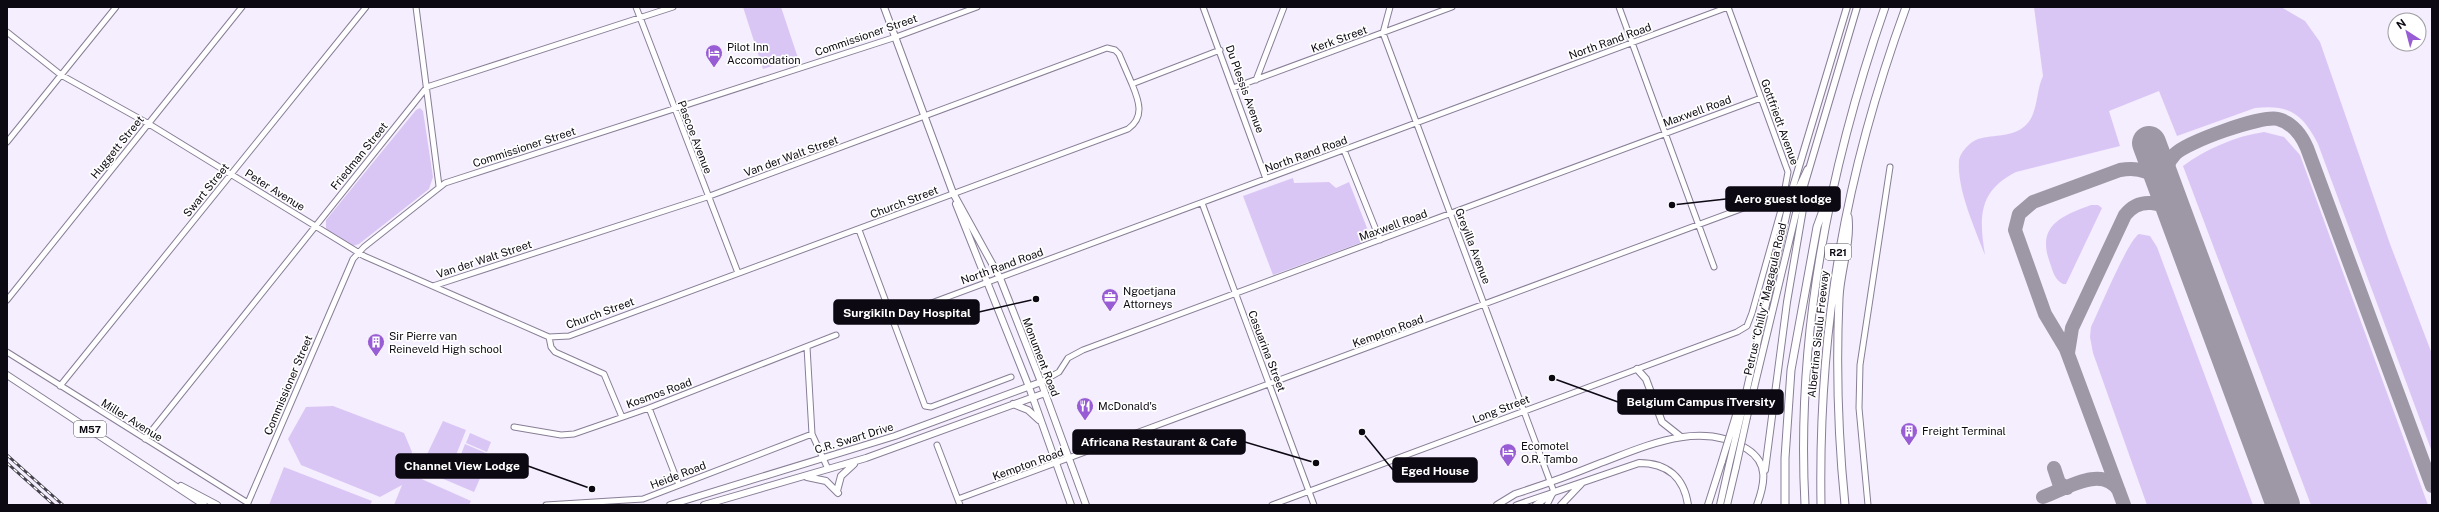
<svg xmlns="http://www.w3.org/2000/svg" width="2439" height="512" font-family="'Public Sans',sans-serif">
  <rect width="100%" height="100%" fill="#f4eefe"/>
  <path fill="#dac6f5" d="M 743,7 L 781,7 L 798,58 L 763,69 Z
    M 2034,7 L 2281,7 L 2305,21 L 2320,42 L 2390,244 L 2432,354 L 2432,452 L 2318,144 C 2303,114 2289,104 2255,108 L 2177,136 L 2159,91 L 2109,111 L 2120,146 L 2016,172 C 1978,191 1979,218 1985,255 C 1975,229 1957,189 1959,162 C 1959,153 1970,142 1978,139 C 1995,134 2012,138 2026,125 C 2038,114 2036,90 2043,76 Z
    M 420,108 L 423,111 L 433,177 L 429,189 L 359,244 L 353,246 L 328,232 L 326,228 L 326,220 L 416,110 Z
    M 2264,132 L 2284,137 L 2300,155 L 2428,505 L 2311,505 L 2183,166 C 2206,149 2236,136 2264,132 Z
    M 1293,178 L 1294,183 L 1329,182 L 1336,188 L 1349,182 L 1369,233 L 1368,240 L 1273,275 L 1243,196 Z
    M 2091,205 L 2098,205 L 2102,208 L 2066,284 L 2063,284 C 2055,280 2053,272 2050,263 C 2036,226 2061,216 2091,205 Z
    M 2139,234 L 2150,236 L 2157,247 L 2253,505 L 2147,505 L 2093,353 L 2090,337 L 2091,327 C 2099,311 2128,240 2139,234 Z
    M 333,406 L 404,433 L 412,452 L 406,477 L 408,473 L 471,501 L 469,505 L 394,505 L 402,485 L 380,497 L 301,465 L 288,439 L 306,407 Z
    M 443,421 L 466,430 L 456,455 L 460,457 L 465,444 L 488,454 L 482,466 L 485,467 L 474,492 L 420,469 Z
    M 470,433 L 491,442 L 487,452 L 466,443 Z
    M 284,467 L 372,501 L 370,505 L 269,505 Z"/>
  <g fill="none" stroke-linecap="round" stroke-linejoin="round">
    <path stroke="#9e98a6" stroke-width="14" d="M 2166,189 C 2163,176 2166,164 2175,154 C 2187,142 2261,115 2278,119 C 2293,123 2301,134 2307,148 L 2432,486
      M 2068,353 L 2072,328 L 2125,215 C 2139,197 2164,200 2177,218
      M 2054,468 L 2059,483 L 2067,488
      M 2043,497 C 2065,489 2103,464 2119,491
      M 2124,505 L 2066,349 L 2045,314 L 2015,230 L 2019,214 L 2033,202 L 2120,170 C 2141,166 2155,173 2167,190"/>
    <path stroke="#9e98a6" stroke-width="34" d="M 2149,143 L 2283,505"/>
    <g stroke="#887e96" stroke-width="7">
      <path id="minor" d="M 416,7 L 439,186
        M 636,7 L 738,273
        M 1203,7 L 1266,179
        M 1390,7 L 1383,33 L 1554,492
        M 1619,7 L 1714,267
        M 7,32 L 61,75 L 149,124 L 364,256 L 549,337 L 569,336 L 1128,129 C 1145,117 1139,101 1132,84 L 1220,50
        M 1256,80 L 1284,7
        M 1233,88 L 1452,7
        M 7,142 L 116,7
        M 1344,150 L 1380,240
        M 1202,203 L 1314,505
        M 859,230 L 925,406 L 931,407 L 1011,377
        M 433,286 L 707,197 L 1107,48 L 1115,50 L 1119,54 L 1132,84
        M 7,300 L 242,7
        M 891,318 L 1728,7 L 1788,172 L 1781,210 L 1752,313 L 1747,326 L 1737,332 L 1272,505
        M 549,337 L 551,347 L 555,352 L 604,374 L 622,417
        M 807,347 L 812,434 L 828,469
        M 7,352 L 248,503
        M 1041,382 L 1059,372 L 1068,358 L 1083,350 L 1761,98
        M 60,386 L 366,7
        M 649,408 L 679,485
        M 514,427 L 561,435 L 574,434 L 649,408 L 836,335
        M 145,439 L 427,87 L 673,7
        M 937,445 L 960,505
        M 958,499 L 1792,190 L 1799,186 L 1807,169
        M 247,505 L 353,259 L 364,247 L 445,183 L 896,37 L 977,7
        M 546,505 L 643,499 L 812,434
        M 1516,505 L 1551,493
        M 1547,505 L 1553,493
        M 1868,505 L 1859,408 L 1860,365 L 1890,167"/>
    </g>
    <g stroke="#887e96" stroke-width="8">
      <path id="major" d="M 884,7 L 953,193 L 1000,278 L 1041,382 L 1086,505
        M 956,204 L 1029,387 L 1071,505
        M 1637,369 L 1646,379 L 1662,422 L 1681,437
        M 7,375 L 204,505
        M 1013,404 L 1028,410 L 1039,420
        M 1741,415 L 1792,190 L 1847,7
        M 1747,417 L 1796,213 L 1857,7
        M 1765,470 L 1787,302 L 1803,209 L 1804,194
        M 807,477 L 826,481 L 838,493
        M 181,486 L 217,505
        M 837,491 L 841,476 L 854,464
        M 670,505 L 895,436 L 1041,382
        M 704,505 L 866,458 L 1045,393
        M 1497,505 L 1515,494 C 1543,485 1571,475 1598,464 C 1644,447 1700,419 1747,449 C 1769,463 1765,483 1757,505
        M 1536,505 L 1554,492 L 1639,463 C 1667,463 1684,477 1688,505
        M 1561,505 L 1581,484
        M 1708,505 L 1722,461
        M 1720,505 L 1729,465
        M 1727,505 L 1736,467"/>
    </g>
    <g stroke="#887e96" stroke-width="9">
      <path id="highway" d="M 1785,505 L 1785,458 L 1791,370 L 1817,227 L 1829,194
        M 1805,505 C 1796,337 1830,165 1885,7
        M 1821,505 C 1818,327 1845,174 1906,7
        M 1845,505 C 1838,436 1836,368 1839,298 C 1840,272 1851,243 1848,217"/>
    </g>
    <use href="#minor" stroke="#fff" stroke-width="5"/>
    <use href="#major" stroke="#fff" stroke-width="6"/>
    <use href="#highway" stroke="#fff" stroke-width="7"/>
    <g stroke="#47434e" stroke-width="3">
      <path id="rail" d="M 7,455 L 63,505
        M 7,463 L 54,505"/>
    </g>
    <use href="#rail" stroke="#fff" stroke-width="1.5" stroke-dasharray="4.5" stroke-linecap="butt"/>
    <g stroke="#887e96" stroke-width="8" stroke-linecap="butt">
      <path id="major-bridge" d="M 1722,461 L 1737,412
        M 1729,465 L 1741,415
        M 1736,467 L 1747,417"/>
    </g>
    <use href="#major-bridge" stroke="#fff" stroke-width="6"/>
  </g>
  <defs>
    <g id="hotel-pin" transform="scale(0.9)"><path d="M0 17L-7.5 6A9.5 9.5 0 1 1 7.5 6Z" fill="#985dd5" stroke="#fff"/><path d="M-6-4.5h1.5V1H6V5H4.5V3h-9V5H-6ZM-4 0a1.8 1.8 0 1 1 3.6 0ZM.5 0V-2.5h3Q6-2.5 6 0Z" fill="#fff"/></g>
    <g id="office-pin" transform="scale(0.9)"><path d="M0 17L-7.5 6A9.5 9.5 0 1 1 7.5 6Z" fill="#985dd5" stroke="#fff"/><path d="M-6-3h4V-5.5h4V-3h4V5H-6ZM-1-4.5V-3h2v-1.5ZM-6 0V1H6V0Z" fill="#fff"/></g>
    <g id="building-pin" transform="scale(0.9)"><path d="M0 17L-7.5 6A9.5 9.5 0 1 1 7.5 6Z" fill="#985dd5" stroke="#fff"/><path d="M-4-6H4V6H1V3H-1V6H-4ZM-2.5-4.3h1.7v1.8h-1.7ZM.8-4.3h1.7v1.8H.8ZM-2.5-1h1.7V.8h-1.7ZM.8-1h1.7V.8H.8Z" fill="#fff"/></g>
    <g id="restaurant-pin" transform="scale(0.9)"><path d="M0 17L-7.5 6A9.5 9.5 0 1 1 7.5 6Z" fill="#985dd5" stroke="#fff"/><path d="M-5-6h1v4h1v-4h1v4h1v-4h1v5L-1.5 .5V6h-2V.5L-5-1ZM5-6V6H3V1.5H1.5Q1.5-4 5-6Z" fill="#fff"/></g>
  </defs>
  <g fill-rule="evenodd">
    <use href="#hotel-pin" x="714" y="53"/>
    <use href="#office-pin" x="1110" y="297"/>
    <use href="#building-pin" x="376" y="342"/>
    <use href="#restaurant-pin" x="1085" y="406"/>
    <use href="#building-pin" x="1909" y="431"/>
    <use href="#hotel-pin" x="1508" y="452"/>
  </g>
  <g text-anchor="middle" stroke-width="3.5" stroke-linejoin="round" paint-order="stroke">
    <g fill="#fff" stroke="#565359" stroke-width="1">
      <rect x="1825" y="244" width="26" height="16" rx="3"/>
      <rect x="74" y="421" width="32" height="16" rx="3"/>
    </g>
    <g font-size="10" font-weight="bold" fill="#0d0912">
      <text x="1838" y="256">R21</text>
      <text x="90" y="433">M57</text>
    </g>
    <g font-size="11" fill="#0d0912" stroke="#fff">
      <text transform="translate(866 35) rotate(-19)" y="4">Commissioner Street</text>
      <text transform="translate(1339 39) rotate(-20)" y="4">Kerk Street</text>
      <text transform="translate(1610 41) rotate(-20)" y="4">North Rand Road</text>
      <text transform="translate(1245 89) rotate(70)" y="4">Du Plessis Avenue</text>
      <text transform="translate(1697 111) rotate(-20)" y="4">Maxwell Road</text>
      <text transform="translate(1780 122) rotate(70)" y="4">Gottfriedt Avenue</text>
      <text transform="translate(695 137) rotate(69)" y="4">Pascoe Avenue</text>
      <text transform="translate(117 147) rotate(-51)" y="4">Huggett Street</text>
      <text transform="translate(524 147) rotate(-18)" y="4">Commissioner Street</text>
      <text transform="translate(1306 154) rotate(-20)" y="4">North Rand Road</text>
      <text transform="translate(359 156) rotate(-51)" y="4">Friedman Street</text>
      <text transform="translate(791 156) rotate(-20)" y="4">Van der Walt Street</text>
      <text transform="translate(206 190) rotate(-51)" y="4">Swart Street</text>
      <text transform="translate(275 190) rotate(32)" y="4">Peter Avenue</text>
      <text transform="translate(904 202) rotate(-21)" y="4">Church Street</text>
      <text transform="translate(1393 225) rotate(-20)" y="4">Maxwell Road</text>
      <text transform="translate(1473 246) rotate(69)" y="4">Greyilla Avenue</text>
      <text transform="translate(484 259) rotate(-18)" y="4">Van der Walt Street</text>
      <text transform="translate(1002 266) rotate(-20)" y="4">North Rand Road</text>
      <text transform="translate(1765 299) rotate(-77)" y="4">Petrus “Chilly” Magagula Road</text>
      <text transform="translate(600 313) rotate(-20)" y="4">Church Street</text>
      <text transform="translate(1388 331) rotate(-20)" y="4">Kempton Road</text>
      <text transform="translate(1818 334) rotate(-84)" y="4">Albertina Sisulu Freeway</text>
      <text transform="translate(1267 351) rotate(69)" y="4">Casuarina Street</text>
      <text transform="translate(1041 357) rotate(69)" y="4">Monument Road</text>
      <text transform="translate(288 385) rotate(-67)" y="4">Commissioner Street</text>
      <text transform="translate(659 393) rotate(-20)" y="4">Kosmos Road</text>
      <text transform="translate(1501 409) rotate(-21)" y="4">Long Street</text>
      <text transform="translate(132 420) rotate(32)" y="4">Miller Avenue</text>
      <text transform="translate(854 438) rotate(-17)" y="4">C.R. Swart Drive</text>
      <text transform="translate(1028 464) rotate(-20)" y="4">Kempton Road</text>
      <text transform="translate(678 475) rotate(-21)" y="4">Heide Road</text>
    </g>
    <g font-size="11" fill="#0d0912" stroke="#fff" text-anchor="start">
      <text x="727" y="51">Pilot Inn<tspan x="727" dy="13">Accomodation</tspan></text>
      <text x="1123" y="295">Ngoetjana<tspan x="1123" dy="13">Attorneys</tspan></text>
      <text x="389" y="340">Sir Pierre van<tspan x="389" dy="13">Reineveld High school</tspan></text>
      <text x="1098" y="410">McDonald's</text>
      <text x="1922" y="435">Freight Terminal</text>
      <text x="1521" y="450">Ecomotel<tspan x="1521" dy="13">O.R. Tambo</tspan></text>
    </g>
  </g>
  <path fill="none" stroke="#0d0912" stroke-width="1.5" d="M1672 205L1726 199M1036 299L979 312M1552 378L1618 402M1316 463L1245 442M592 489L528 466M1362 432L1393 470"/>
  <g fill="#0d0912" stroke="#fff" stroke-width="1.5">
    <circle cx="1672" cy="205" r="4"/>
    <circle cx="1036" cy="299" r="4"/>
    <circle cx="1552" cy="378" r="4"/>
    <circle cx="1316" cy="463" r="4"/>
    <circle cx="592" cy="489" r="4"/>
    <circle cx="1362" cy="432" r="4"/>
  </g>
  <g fill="#0d0912" stroke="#0d0912" stroke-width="1.5">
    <rect x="1726" y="187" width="114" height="24" rx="4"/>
    <rect x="834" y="300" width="145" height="24" rx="4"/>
    <rect x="1618" y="390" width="165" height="24" rx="4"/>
    <rect x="1073" y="430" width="172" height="24" rx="4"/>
    <rect x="396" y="454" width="132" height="24" rx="4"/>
    <rect x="1393" y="458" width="84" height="24" rx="4"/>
  </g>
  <g font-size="12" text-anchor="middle" font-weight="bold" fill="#fff">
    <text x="1783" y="203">Aero guest lodge</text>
    <text x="907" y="317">Surgikiln Day Hospital</text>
    <text x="1701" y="406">Belgium Campus iTversity</text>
    <text x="1159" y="446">Africana Restaurant &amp; Cafe</text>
    <text x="462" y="470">Channel View Lodge</text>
    <text x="1435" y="475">Eged House</text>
  </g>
  <rect width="2439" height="512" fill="none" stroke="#0d0912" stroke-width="16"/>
  <g transform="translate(2407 32) rotate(324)"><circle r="19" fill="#ffffff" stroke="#9e9da0"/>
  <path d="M0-3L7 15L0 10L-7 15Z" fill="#985dd5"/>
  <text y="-6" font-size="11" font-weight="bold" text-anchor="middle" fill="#0d0912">N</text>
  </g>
</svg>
